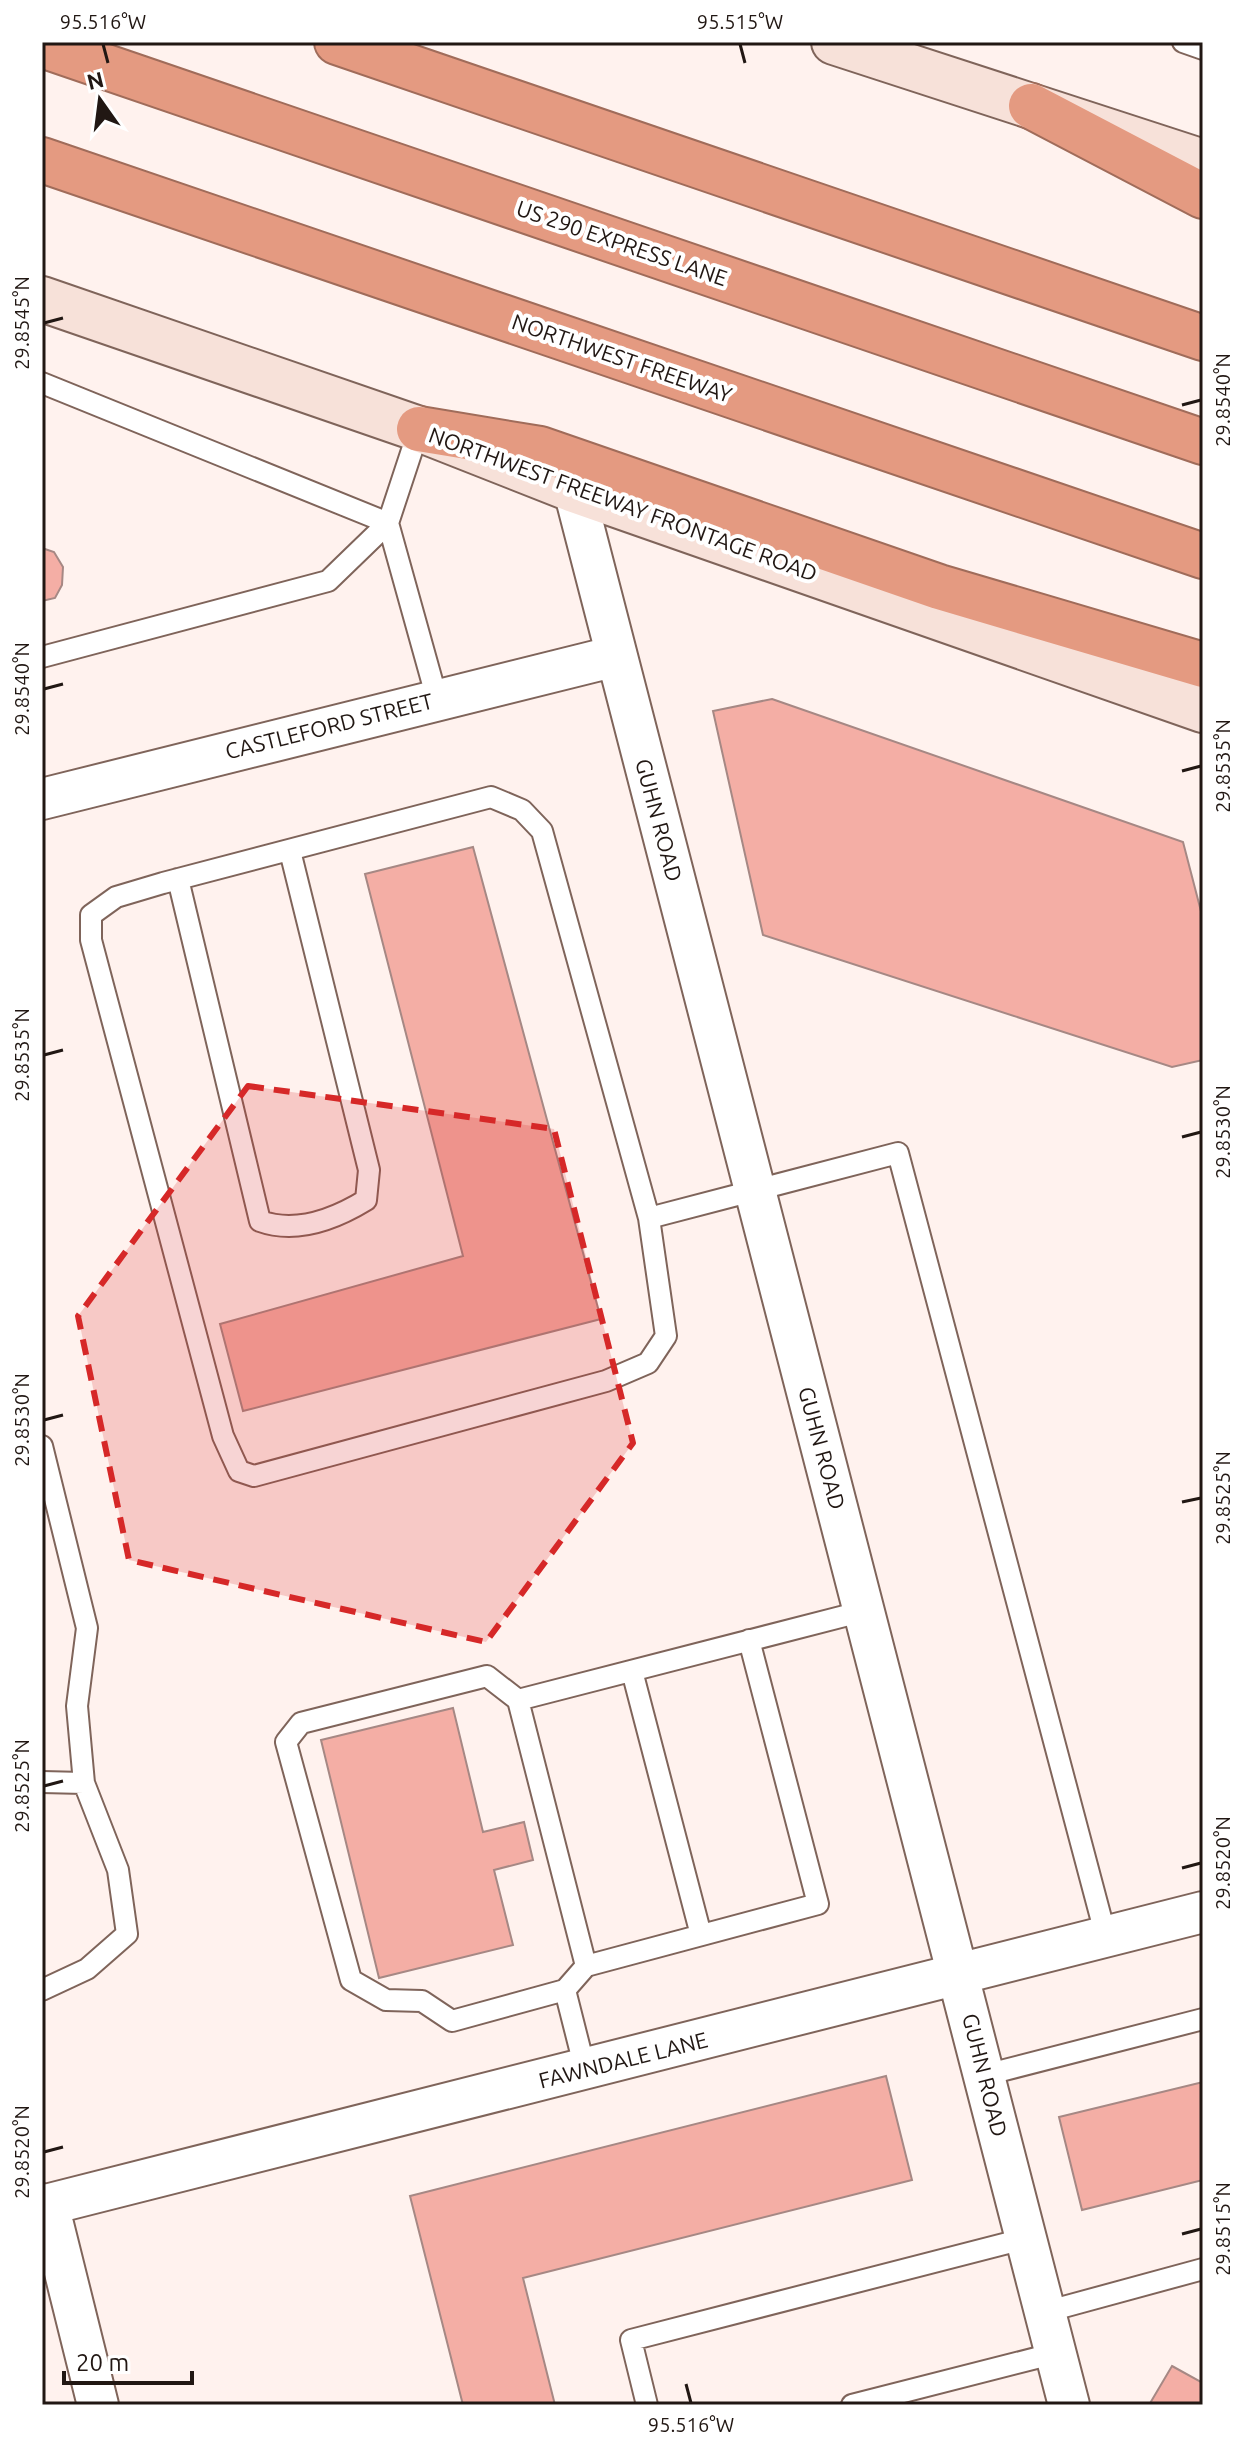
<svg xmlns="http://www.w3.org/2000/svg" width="1245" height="2447" font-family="Ubuntu,sans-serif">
  <rect width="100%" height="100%" fill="#fff2ee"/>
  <path fill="#f4aea5" stroke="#a68884" stroke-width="2" d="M 42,548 L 54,552 L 63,567 L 62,585 L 55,598 L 42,601 Z
    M 772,699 L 1183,842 L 1203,919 L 1203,1060 L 1172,1067 L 763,935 L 713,711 Z
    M 473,847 L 601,1319 L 243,1411 L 220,1324 L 463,1256 L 365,874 Z
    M 453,1708 L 483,1832 L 524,1822 L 533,1860 L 494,1870 L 513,1945 L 379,1978 L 321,1740 Z
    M 886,2076 L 912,2180 L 523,2278 L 555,2405 L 463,2405 L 410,2196 Z
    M 1203,2082 L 1203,2180 L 1082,2210 L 1059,2117 Z
    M 1172,2366 L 1203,2383 L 1203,2405 L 1149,2405 Z"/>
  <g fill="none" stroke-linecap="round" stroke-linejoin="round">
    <g stroke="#7f645a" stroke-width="24">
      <path id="lane" d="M 1183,42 L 1203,49
        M 42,383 L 388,523 L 437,699
        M 42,657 L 328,581 L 388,523 L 419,429
        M 178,879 L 260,1221 C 296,1234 335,1219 366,1200 L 369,1170 L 290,851
        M 649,1218 L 666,1336 L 648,1363 L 606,1381 L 254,1476 L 239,1471 L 223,1436 L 104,989 L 91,940 L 91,915 L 116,897 L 163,883 L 491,797 L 522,810 L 542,831 L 649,1218 L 898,1153 L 1106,1937
        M 42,1446 L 87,1628 L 77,1706 L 84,1783 L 118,1870 L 127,1934 L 87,1969 L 42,1990
        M 632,1671 L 701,1935
        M 518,1700 L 487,1676 L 301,1723 L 286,1742 L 351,1980 L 386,2000 L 422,2001 L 452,2021 L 565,1990
        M 42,1782 L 84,1783
        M 586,1966 L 818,1904 L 749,1640
        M 585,2069 L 565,1990 L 586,1966 L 518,1700 L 864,1611
        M 985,2075 L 1203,2019
        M 1045,2312 L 1203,2269
        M 647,2405 L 631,2340 L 1027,2238
        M 852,2405 L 1056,2353"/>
    </g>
    <g stroke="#7f645a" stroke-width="44">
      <path id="street" d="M 574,490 L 1069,2405
        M 42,799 L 616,656
        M 48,2204 L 98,2405
        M 42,2206 L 1203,1912"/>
    </g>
    <g stroke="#7f645a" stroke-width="48">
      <path id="secondary" d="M 834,42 L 1203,162
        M 42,299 L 419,429 L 574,490 L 1203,710"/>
    </g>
    <g stroke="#a06c5a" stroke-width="48">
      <path id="highway" d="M 337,42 L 1203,338
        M 42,45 L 1203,442
        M 1031,106 L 1203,196
        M 42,160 L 1203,556
        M 419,429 L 540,449 L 939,587 L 1203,665"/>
    </g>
    <use href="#lane" stroke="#fff" stroke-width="20"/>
    <use href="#street" stroke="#fff" stroke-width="40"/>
    <use href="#secondary" stroke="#f7e1d9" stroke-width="44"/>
    <use href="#highway" stroke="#e49a81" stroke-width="44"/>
  </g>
  <path fill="#d62828" fill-opacity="0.2" stroke="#d62828" stroke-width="6" stroke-dasharray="16 10" stroke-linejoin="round" d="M 248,1086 L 554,1129 L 633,1443 L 486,1642 L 129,1560 L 78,1316 Z"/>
  <path fill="none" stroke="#211713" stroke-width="3" d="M 103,44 L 108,63M 740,44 L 745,63M 44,323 L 63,318M 1182,405 L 1201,400M 44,689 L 63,684M 1182,771 L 1201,766M 44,1055 L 63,1050M 1182,1137 L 1201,1132M 44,1420 L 63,1415M 1182,1502 L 1201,1498M 44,1786 L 63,1781M 1182,1868 L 1201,1863M 44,2152 L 63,2147M 1182,2234 L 1201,2229M 686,2384 L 691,2403"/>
  <g text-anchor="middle" stroke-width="8" stroke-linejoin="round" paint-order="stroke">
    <g font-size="22" fill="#211713" stroke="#fff">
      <text transform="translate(622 243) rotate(19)" y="8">US 290 EXPRESS LANE</text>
      <text transform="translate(622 358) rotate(19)" y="8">NORTHWEST FREEWAY</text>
      <text transform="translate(623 504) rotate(20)" y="8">NORTHWEST FREEWAY FRONTAGE ROAD</text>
      <text transform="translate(329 726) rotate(-14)" y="8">CASTLEFORD STREET</text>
      <text transform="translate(659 820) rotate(75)" y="8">GUHN ROAD</text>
      <text transform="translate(822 1448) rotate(75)" y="8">GUHN ROAD</text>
      <text transform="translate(623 2060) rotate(-14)" y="8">FAWNDALE LANE</text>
      <text transform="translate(985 2075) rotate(76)" y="8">GUHN ROAD</text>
    </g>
  </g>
  <rect width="1245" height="2447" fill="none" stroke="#ffffff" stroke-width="88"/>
  <g transform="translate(100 100) rotate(346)" stroke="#ffffff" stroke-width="6" paint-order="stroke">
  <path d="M0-6L14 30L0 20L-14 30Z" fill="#211713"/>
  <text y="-12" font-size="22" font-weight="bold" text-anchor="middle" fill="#211713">N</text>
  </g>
  <path d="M64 2371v12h128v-12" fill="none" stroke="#211713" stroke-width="4"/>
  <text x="76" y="2371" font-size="24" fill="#211713" stroke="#ffffff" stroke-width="6" paint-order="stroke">20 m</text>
  <rect x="44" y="44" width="1157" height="2359" fill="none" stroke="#211713" stroke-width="3"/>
  <g font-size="20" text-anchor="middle" fill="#211713">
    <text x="103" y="29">95.516°W</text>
    <text x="740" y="29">95.515°W</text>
    <text transform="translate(22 323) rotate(-90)" y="7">29.8545°N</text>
    <text transform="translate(1223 400) rotate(-90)" y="7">29.8540°N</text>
    <text transform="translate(22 689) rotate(-90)" y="7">29.8540°N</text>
    <text transform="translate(1223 766) rotate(-90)" y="7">29.8535°N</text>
    <text transform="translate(22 1055) rotate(-90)" y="7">29.8535°N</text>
    <text transform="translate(1223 1132) rotate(-90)" y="7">29.8530°N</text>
    <text transform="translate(22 1420) rotate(-90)" y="7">29.8530°N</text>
    <text transform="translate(1223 1498) rotate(-90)" y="7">29.8525°N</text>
    <text transform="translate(22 1786) rotate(-90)" y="7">29.8525°N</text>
    <text transform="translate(1223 1863) rotate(-90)" y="7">29.8520°N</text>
    <text transform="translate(22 2152) rotate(-90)" y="7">29.8520°N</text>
    <text transform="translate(1223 2229) rotate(-90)" y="7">29.8515°N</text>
    <text x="691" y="2432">95.516°W</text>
  </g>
</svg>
